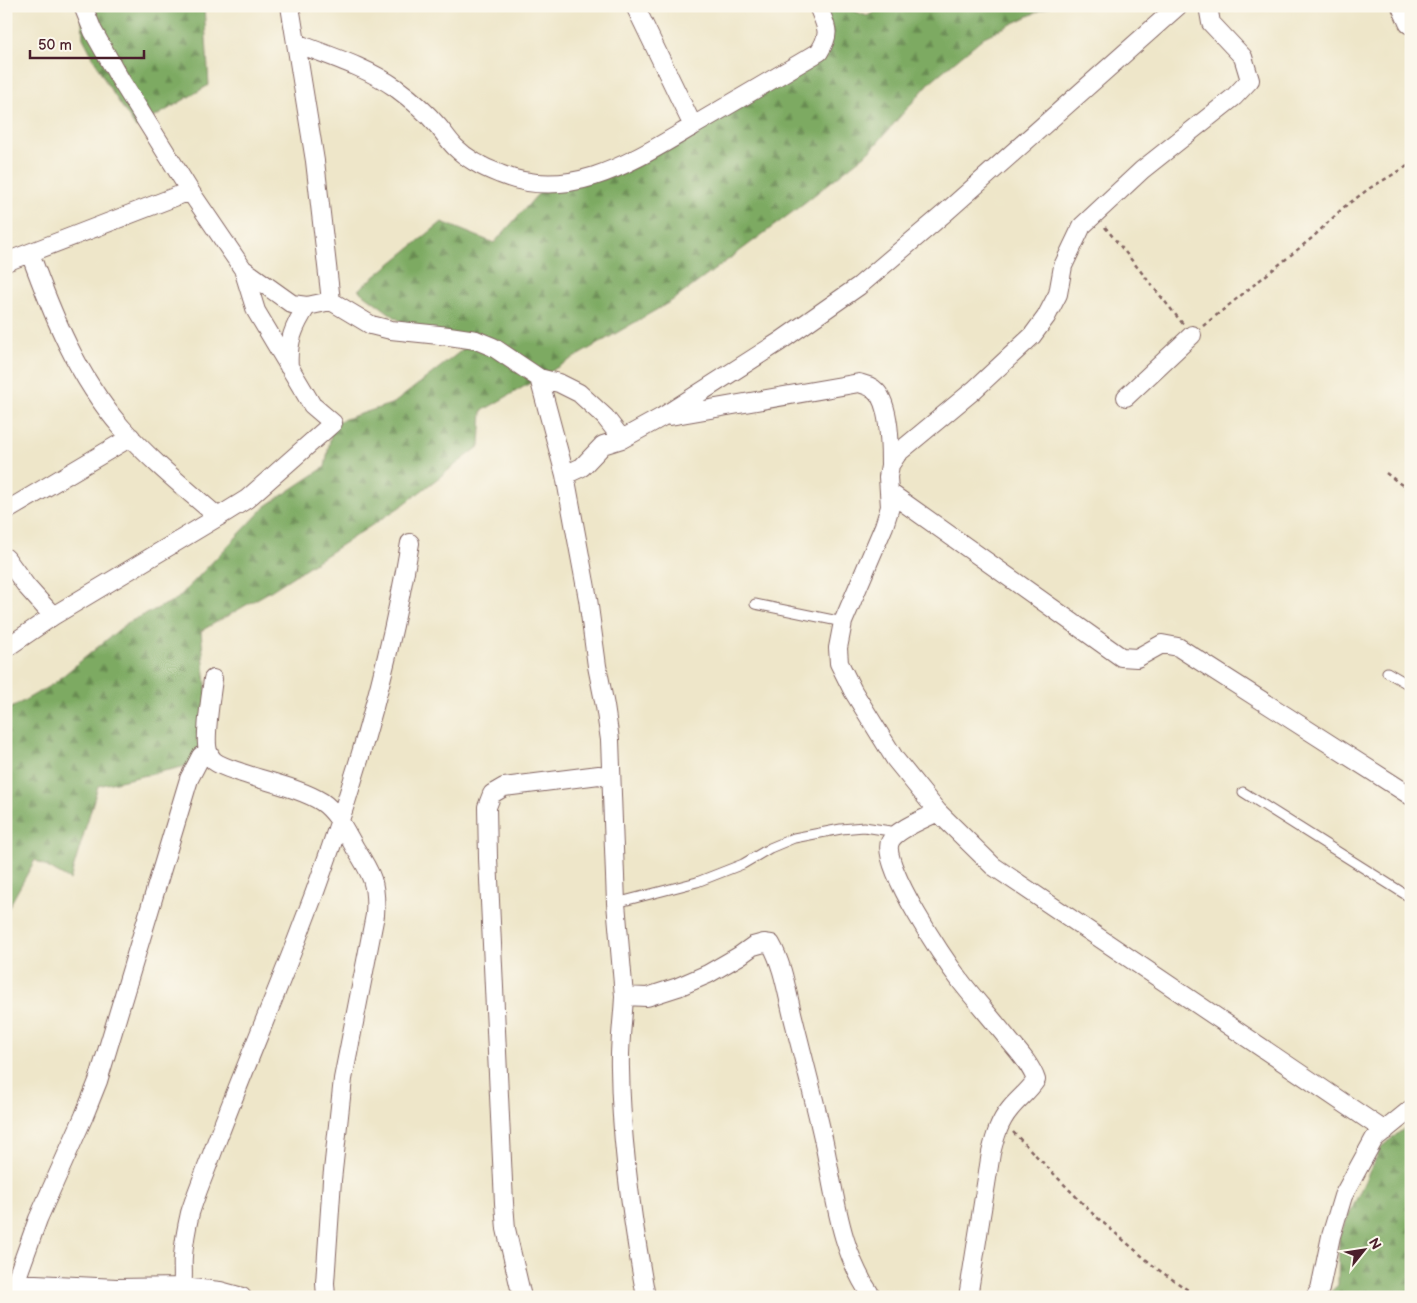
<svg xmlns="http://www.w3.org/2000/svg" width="1417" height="1303" font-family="'Balsamiq Sans',sans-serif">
  <defs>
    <pattern id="forest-firs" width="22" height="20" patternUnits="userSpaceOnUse" patternTransform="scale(1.25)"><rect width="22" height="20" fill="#7daa62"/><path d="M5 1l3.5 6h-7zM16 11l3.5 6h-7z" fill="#688a51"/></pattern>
  </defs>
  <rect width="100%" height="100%" fill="#fbf7ec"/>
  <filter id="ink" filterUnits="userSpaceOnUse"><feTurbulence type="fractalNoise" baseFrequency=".02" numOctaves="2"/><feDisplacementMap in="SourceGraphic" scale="10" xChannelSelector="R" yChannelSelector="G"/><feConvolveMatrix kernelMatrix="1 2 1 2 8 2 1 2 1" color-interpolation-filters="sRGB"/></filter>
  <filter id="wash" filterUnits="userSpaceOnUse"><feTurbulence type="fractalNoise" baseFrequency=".0096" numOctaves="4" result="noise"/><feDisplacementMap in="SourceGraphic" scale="20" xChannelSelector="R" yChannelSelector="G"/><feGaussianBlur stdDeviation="1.12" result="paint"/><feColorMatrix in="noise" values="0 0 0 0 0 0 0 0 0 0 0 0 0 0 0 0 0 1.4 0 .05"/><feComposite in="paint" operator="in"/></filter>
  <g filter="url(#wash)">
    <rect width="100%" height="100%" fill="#eee6c9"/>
    <path fill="url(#forest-firs)" stroke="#646446" d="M 81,6 L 204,6 L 209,85 L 136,128 L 107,84 L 83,38 Z
      M 818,6 L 842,6 L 867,16 L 885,6 L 1050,6 L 984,37 L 931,81 L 871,150 L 794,211 L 675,299 L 482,411 L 480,446 L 403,505 L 269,592 L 201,631 L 213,760 L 98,786 L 70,880 L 35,860 L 6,912 L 6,711 L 53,684 L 127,623 L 177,599 L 266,506 L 325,467 L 333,423 L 394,403 L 475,340 L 418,334 L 358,290 L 442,222 L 494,243 L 547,184 L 602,174 L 819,52 Z
      M 1411,1123 L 1411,1297 L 1325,1297 L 1338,1285 L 1339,1236 L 1381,1147 Z"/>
  </g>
  <g filter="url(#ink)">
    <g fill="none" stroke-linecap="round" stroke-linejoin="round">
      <g stroke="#836562" stroke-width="11">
        <path id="lane" d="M 755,604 L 843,622
          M 1387,672 L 1411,686
          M 1243,792 L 1411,898
          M 616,903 L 697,882 L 743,864 L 770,848 L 794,838 L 841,829 L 864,827 L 897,832"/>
      </g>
      <g stroke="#836562" stroke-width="20">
        <path id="street" d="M 290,6 L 296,43 C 330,56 366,67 396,88 C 411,99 426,112 438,126 C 444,133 449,141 455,147 C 467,159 484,168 500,174 C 571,203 633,161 693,126 L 635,6
          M 1208,6 L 1211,23 L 1243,57 L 1250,80 L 1234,97 L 1142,170 L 1082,226 L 1063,266 L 1058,294 L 1046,317 L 1032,336 L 974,390 L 898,453 L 890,465 L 888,477 L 890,507 L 884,526 L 843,622 L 838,648 L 839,663 L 853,691 L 895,759 L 938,812 L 993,866 L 1385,1131
          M 296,43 L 315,161 L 331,301
          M 693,126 L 819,52 C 832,32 826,27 818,6
          M 30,253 C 53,316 77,376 121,427 C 150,460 185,488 218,517 L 247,499 L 333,423 L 312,405 L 256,311 L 243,269 L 190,191
          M 6,262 L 190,191 L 120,79 L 93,31 L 83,6
          M 243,269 L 292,304 L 307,306 L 331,301 L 371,325 L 391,330 L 449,336 L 476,340 L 493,347 L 539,378 L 559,383 L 579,393 L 605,417 L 622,439
          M 289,367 C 287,342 294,326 307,306
          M 539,378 L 565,475 L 588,599 L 597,666 L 605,706 L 610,740 L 616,903 L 624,996 L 647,997 L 678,987 L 708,974 L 739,956 L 753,946 L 764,943 L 771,944 C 783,965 787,993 793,1017 C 803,1057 814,1098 823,1138 C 835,1193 839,1250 872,1297
          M 1126,397 L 1192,335
          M 670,416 L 859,383 C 866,385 871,386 876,391 C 890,405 890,446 890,465
          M 565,475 L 582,467 L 603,445 L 622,439 L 662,417 L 779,342 L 859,286 L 946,212 L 1178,6
          M 889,492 L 1121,657 L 1137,658 L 1162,644 L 1178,647 L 1411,796
          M 6,511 L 131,437
          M 6,558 L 27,587 L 53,616 L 218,517
          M 6,648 L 53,616
          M 213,679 C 211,695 204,738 208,751 C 209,754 212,759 214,761 C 222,767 234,770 242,773 C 265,781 302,789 322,802 C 337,812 346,832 355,848 C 372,874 377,884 375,915 L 343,1079 L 332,1180 L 325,1283 L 326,1297
          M 208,751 L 201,756 L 189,779 L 98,1081 L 84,1116 L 38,1219 L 15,1283 L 117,1288 L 182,1287 L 220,1291 L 242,1297
          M 938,812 C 926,818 895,830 890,842 C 880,865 946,962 962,983 C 977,1002 993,1020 1008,1039 C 1018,1051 1031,1065 1036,1080 C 1029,1091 1018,1099 1010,1109 C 999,1122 995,1137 991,1153 L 968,1297
          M 624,996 C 623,1020 619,1044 620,1068 C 621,1145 632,1221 646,1297
          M 182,1287 C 184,1277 182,1266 183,1256 C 184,1242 187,1226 190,1213 C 197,1190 208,1166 216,1143 C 242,1074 271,1007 297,939 C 348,809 387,680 410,543
          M 522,1297 L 506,1229 L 504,1203 L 488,858 L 487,807 L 492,794 L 504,787 L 599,775 L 610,778
          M 1315,1297 L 1320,1289 L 1331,1236 L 1343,1196 L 1374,1139 L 1411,1109"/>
      </g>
      <g stroke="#836562" stroke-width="26">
        <path id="secondary" d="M 1404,6 L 1411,22"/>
      </g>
      <path stroke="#836562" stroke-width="2.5" stroke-dasharray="4 4" stroke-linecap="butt" d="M 1105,227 L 1183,324
        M 1203,326 L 1312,238 L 1344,207 L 1370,188 L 1411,164
        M 1386,473 L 1411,492
        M 1013,1132 L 1093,1214 L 1156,1268 L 1198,1297"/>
      <use href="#lane" stroke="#fff" stroke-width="9"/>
      <use href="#street" stroke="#fff" stroke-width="18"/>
      <use href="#secondary" stroke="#fff" stroke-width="24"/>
    </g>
  </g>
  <rect width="1417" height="1303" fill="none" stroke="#fbf7ec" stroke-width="25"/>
  <g transform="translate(1364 1250) rotate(60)" stroke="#fbf7ec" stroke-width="4" paint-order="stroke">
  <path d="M0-4L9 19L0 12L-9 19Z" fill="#4a1f2b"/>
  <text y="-8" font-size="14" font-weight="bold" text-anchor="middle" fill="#4a1f2b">N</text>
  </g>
  <path d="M30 50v8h114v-8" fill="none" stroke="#4a1f2b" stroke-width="2.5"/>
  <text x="38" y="50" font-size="15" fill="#4a1f2b" stroke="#fbf7ec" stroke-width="4" paint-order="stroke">50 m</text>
</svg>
